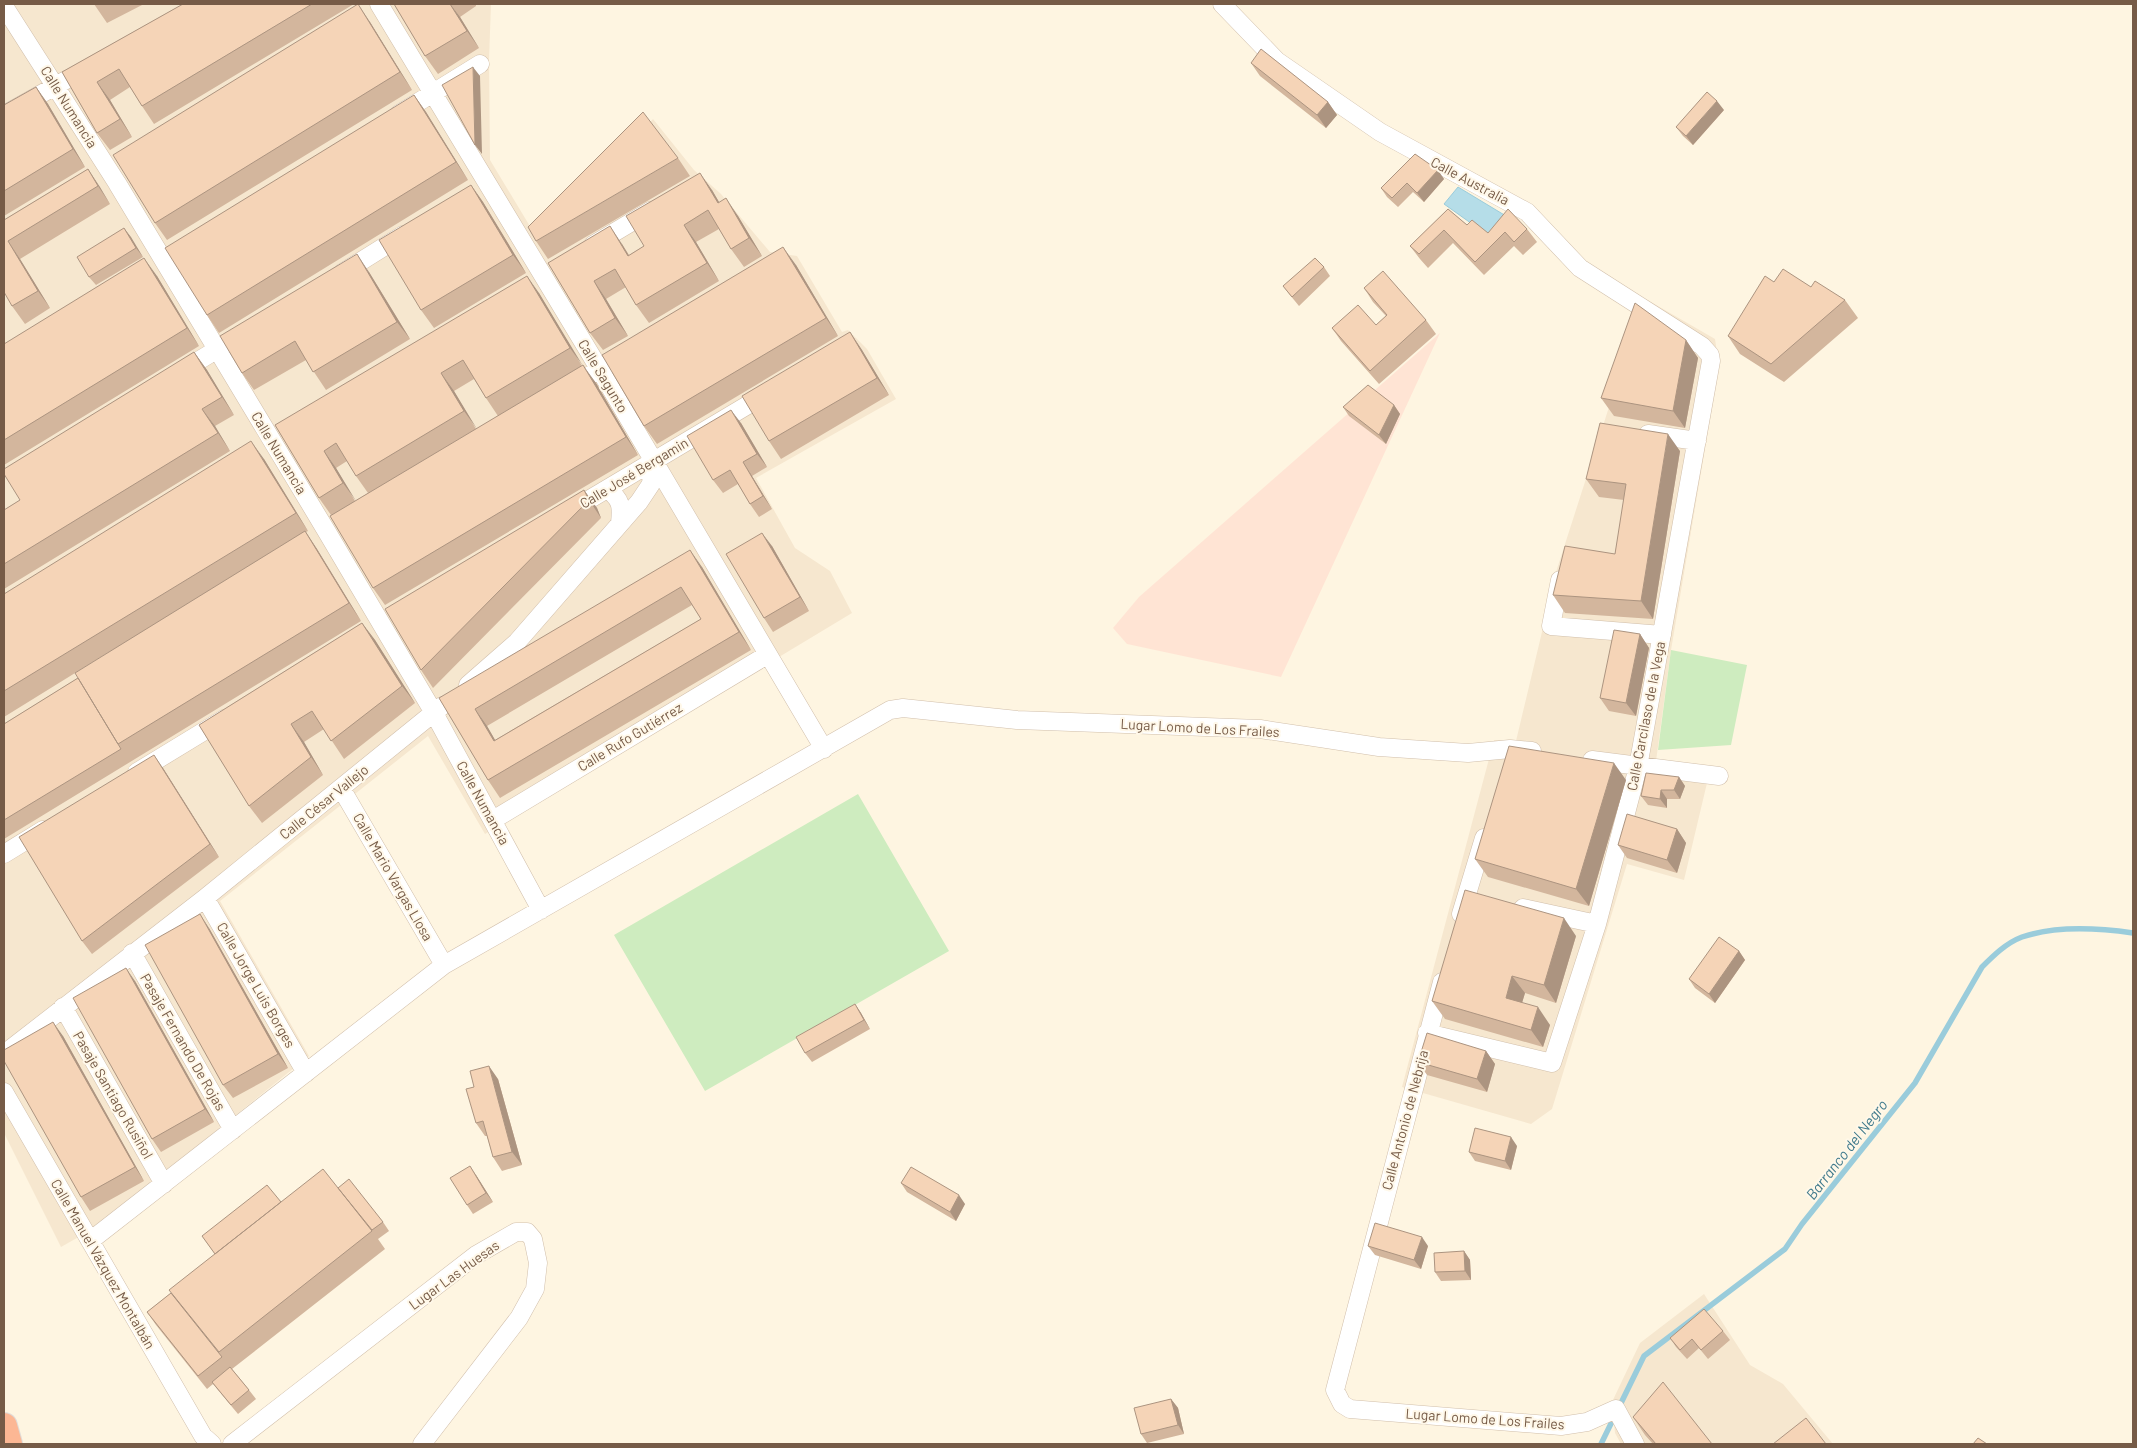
<svg xmlns="http://www.w3.org/2000/svg" width="2137" height="1448" font-family="Barlow,sans-serif">
  <rect width="100%" height="100%" fill="#fef5e1"/>
  <path fill="#f6e7cf" d="M 4,4 L 491,4 L 489,60 L 490,160 L 537,238 L 653,119 L 694,170 L 721,194 L 770,252 L 797,256 L 842,332 L 848,330 L 867,349 L 896,399 L 756,478 L 795,548 L 830,571 L 852,613 L 485,834 L 428,736 L 220,901 L 309,1056 L 98,1226 L 61,1247 L 4,1133 Z
    M 1644,298 L 1715,339 L 1719,366 L 1671,650 L 1654,776 L 1707,783 L 1684,880 L 1627,864 L 1552,1109 L 1531,1124 L 1402,1087 L 1494,740 L 1516,741 L 1557,569 Z
    M 1704,1294 L 1750,1365 L 1783,1384 L 1833,1444 L 1621,1444 L 1615,1433 L 1612,1402 L 1640,1343 Z"/>
  <path fill="#ffe4d4" d="M 1440,333 L 1281,677 L 1127,644 L 1113,628 L 1139,597 Z"/>
  <path fill="#ceecbf" d="M 1671,650 L 1747,665 L 1731,745 L 1658,750 Z
    M 858,794 L 949,951 L 705,1091 L 614,935 Z"/>
  <path fill="#b5dde8" stroke="#9accdb" d="M 1458,187 L 1506,216 L 1496,241 L 1444,204 Z"/>
  <g fill="none" stroke-linecap="round" stroke-linejoin="round">
    <path stroke="#9accdb" stroke-width="5.5" d="M 1601,1444 L 1644,1356 L 1785,1249 L 1802,1224 L 1915,1083 L 1982,967 C 1993,956 2006,943 2022,937 C 2057,925 2098,928 2133,933"/>
    <g stroke="#d1bfab" stroke-width="19">
      <path id="minor" d="M 379,4 L 600,370 L 824,749
        M 1222,4 L 1277,61 L 1380,132 L 1527,212 L 1580,268 L 1702,346 L 1710,355 L 1711,361 L 1638,767 L 1597,924 L 1552,1063 L 1427,1033
        M 4,6 L 117,183 L 327,532 L 434,713 L 541,910
        M 399,114 L 480,64
        M 4,115 L 66,80
        M 593,245 L 650,211
        M 342,273 L 403,235
        M 180,372 L 226,344
        M 570,387 L 628,353
        M 1648,434 L 1697,441
        M 607,489 C 621,499 622,506 620,523
        M 570,511 L 768,393
        M 1560,580 L 1551,626 L 1662,635
        M 468,685 L 517,642 L 639,502 L 651,484 L 653,462
        M 1592,760 L 1719,776
        M 137,772 L 224,719
        M 341,788 L 444,965
        M 493,820 L 767,655
        M 4,854 L 43,830
        M 205,898 L 306,1073
        M 1523,908 L 1597,924
        M 1461,914 L 1484,838
        M 132,953 L 233,1130
        M 1442,982 L 1335,1390 L 1342,1404 L 1350,1409 L 1561,1426 L 1587,1422 L 1616,1409 L 1635,1444
        M 63,1007 L 164,1184
        M 4,1054 L 205,898 L 442,706
        M 4,1092 L 203,1436 L 212,1444
        M 90,1241 L 444,965 L 890,710 L 903,708 L 1017,720 L 1260,729 L 1379,747 L 1468,753 L 1510,749 L 1532,751
        M 232,1444 L 476,1255 L 516,1232 L 527,1232 L 533,1239 L 538,1263 L 535,1289 L 519,1318 L 422,1444"/>
    </g>
    <g stroke="#e1dbd7" stroke-width="28">
      <path id="highway" d="M 4,1426 L 9,1444"/>
    </g>
    <use href="#minor" stroke="#fff" stroke-width="18"/>
    <use href="#highway" stroke="#fcb794" stroke-width="26"/>
  </g>
  <path fill="#d3b69d" fill-rule="evenodd" d="M 94,4 L 144,4 L 107,23 Z
    M 183,4 L 354,4 L 154,124 L 142,106 L 130,87 L 110,100 L 132,137 L 110,150 L 97,133 L 62,72 Z
    M 394,4 L 476,4 L 476,6 L 460,17 L 479,48 L 438,74 L 425,56 Z
    M 370,22 L 412,90 L 167,240 L 155,223 Z
    M 1251,63 L 1328,102 L 1337,115 L 1326,128 L 1260,76 Z
    M 36,87 L 48,104 L 85,167 L 4,216 L 4,105 Z
    M 414,95 L 426,112 L 468,180 L 219,333 L 207,315 Z
    M 1724,110 L 1693,145 L 1683,136 L 1676,127 Z
    M 1415,154 L 1444,179 L 1424,202 L 1413,192 L 1398,207 L 1387,197 L 1381,188 Z
    M 678,158 L 690,176 L 548,259 L 536,241 Z
    M 88,169 L 110,204 L 20,259 L 50,308 L 25,324 L 12,306 L 4,220 Z
    M 471,185 L 483,202 L 526,273 L 434,328 L 421,310 Z
    M 712,190 L 719,202 L 738,216 L 762,256 L 744,267 L 731,249 L 719,229 L 696,242 L 719,281 L 649,323 L 636,305 L 626,287 L 606,299 L 628,336 L 603,350 L 590,333 L 548,263 L 622,244 L 629,255 L 644,246 Z
    M 1448,209 L 1467,225 L 1488,233 L 1527,229 L 1537,242 L 1523,255 L 1514,246 L 1484,275 L 1453,243 L 1428,268 L 1420,259 L 1410,246 Z
    M 124,228 L 143,257 L 96,285 L 89,277 Z
    M 796,265 L 838,336 L 657,444 L 644,426 Z
    M 1324,267 L 1330,276 L 1299,306 L 1290,295 L 1283,286 Z
    M 369,272 L 410,339 L 326,390 L 306,360 L 254,390 L 242,373 Z
    M 157,276 L 199,346 L 4,465 L 4,344 Z
    M 1774,282 L 1845,300 L 1858,318 L 1784,382 L 1740,354 L 1728,336 Z
    M 1364,288 L 1426,320 L 1436,334 L 1379,384 L 1341,341 L 1332,328 L 1376,325 L 1386,316 L 1373,302 Z
    M 539,293 L 582,366 L 596,383 L 638,455 L 385,605 L 373,588 L 331,515 L 319,498 L 275,425 ZM 474,379 L 486,398 L 498,416 L 476,429 L 454,391 ZM 347,461 L 356,476 L 368,493 L 355,501 L 336,468 Z
    M 850,332 L 862,350 L 889,395 L 781,459 L 769,441 Z
    M 1686,340 L 1698,358 L 1685,428 L 1614,416 L 1601,398 Z
    M 194,352 L 207,370 L 234,415 L 215,426 L 230,451 L 4,589 L 4,510 L 20,500 Z
    M 1394,405 L 1400,414 L 1386,444 L 1349,416 L 1343,407 Z
    M 741,423 L 767,467 L 752,476 L 772,509 L 759,517 L 750,504 L 738,484 L 723,493 L 713,480 Z
    M 1680,451 L 1653,619 L 1565,613 L 1553,595 L 1615,554 L 1624,500 L 1599,497 L 1586,479 Z
    M 264,459 L 308,531 L 306,532 L 317,549 L 361,621 L 4,839 L 4,724 L 78,678 L 109,652 L 4,717 L 4,594 Z
    M 584,490 L 597,508 L 601,518 L 433,688 L 421,670 Z
    M 772,546 L 809,611 L 773,632 L 764,618 Z
    M 702,567 L 751,650 L 500,798 L 488,780 L 439,698 ZM 692,605 L 701,619 L 495,740 L 487,726 Z
    M 362,623 L 375,640 L 415,703 L 344,759 L 324,729 L 304,742 L 323,775 L 262,823 L 249,806 L 199,725 Z
    M 1640,634 L 1649,648 L 1636,716 L 1609,711 L 1600,698 Z
    M 163,768 L 219,857 L 92,954 L 82,941 Z
    M 1679,777 L 1685,786 L 1680,799 L 1667,799 L 1667,808 L 1648,805 L 1641,796 Z
    M 1626,780 L 1589,906 L 1488,877 L 1475,859 Z
    M 1677,829 L 1686,843 L 1677,873 L 1627,858 L 1618,845 Z
    M 209,928 L 288,1068 L 233,1098 L 223,1085 Z
    M 1576,936 L 1556,1003 L 1525,993 L 1522,1003 L 1550,1025 L 1543,1047 L 1445,1019 L 1432,1001 Z
    M 1739,951 L 1745,960 L 1715,1003 L 1695,988 L 1689,979 Z
    M 135,981 L 214,1122 L 161,1152 L 152,1139 Z
    M 855,1004 L 861,1013 L 870,1029 L 812,1062 L 805,1053 Z
    M 63,1036 L 144,1181 L 90,1211 L 81,1197 Z
    M 1486,1051 L 1495,1064 L 1487,1092 L 1427,1075 L 1418,1062 Z
    M 498,1079 L 522,1165 L 502,1171 L 493,1157 L 487,1136 L 485,1136 L 476,1123 Z
    M 1517,1146 L 1511,1170 L 1475,1161 L 1469,1152 Z
    M 476,1175 L 493,1202 L 473,1214 L 467,1205 Z
    M 901,1183 L 965,1204 L 956,1221 L 907,1192 Z
    M 338,1188 L 383,1222 L 389,1231 L 378,1239 L 385,1249 L 232,1369 L 249,1390 L 256,1399 L 238,1414 L 213,1384 L 207,1389 L 156,1325 L 147,1312 L 171,1293 L 215,1254 L 202,1236 L 281,1202 Z
    M 1368,1246 L 1428,1246 L 1421,1269 L 1375,1255 Z
    M 1464,1251 L 1470,1260 L 1471,1280 L 1441,1281 L 1435,1272 Z
    M 1723,1331 L 1730,1340 L 1708,1359 L 1699,1348 L 1687,1359 L 1676,1347 L 1670,1338 Z
    M 1171,1399 L 1178,1408 L 1184,1434 L 1147,1443 L 1141,1434 Z
    M 1633,1417 L 1712,1444 L 1653,1444 L 1645,1435 Z"/>
  <path fill="#ac9480" d="M 358,4 L 370,22 L 412,90 L 400,72 Z
    M 450,4 L 460,17 L 479,48 L 467,31 Z
    M 473,67 L 480,76 L 482,154 L 475,145 Z
    M 97,82 L 110,100 L 132,137 L 120,119 Z
    M 36,87 L 48,104 L 85,167 L 73,149 Z
    M 414,95 L 426,112 L 468,180 L 456,162 Z
    M 1717,101 L 1724,110 L 1693,145 L 1686,136 Z
    M 1328,102 L 1337,115 L 1326,128 L 1317,115 Z
    M 88,169 L 100,187 L 110,204 L 98,186 Z
    M 1438,170 L 1444,179 L 1424,202 L 1417,193 Z
    M 700,173 L 712,190 L 730,221 L 718,203 Z
    M 471,185 L 483,202 L 526,273 L 513,255 Z
    M 726,198 L 738,216 L 762,256 L 749,238 Z
    M 684,225 L 696,242 L 719,281 L 707,263 Z
    M 610,226 L 622,244 L 640,274 L 628,256 Z
    M 124,228 L 131,237 L 143,257 L 136,248 Z
    M 8,241 L 20,259 L 50,308 L 38,291 Z
    M 783,247 L 796,265 L 838,336 L 826,318 Z
    M 357,254 L 369,272 L 410,339 L 397,322 Z
    M 144,258 L 157,276 L 199,346 L 187,328 Z
    M 527,276 L 539,293 L 583,366 L 570,348 Z
    M 594,281 L 606,299 L 628,336 L 615,318 Z
    M 850,332 L 862,350 L 889,395 L 877,378 Z
    M 1686,340 L 1698,358 L 1685,428 L 1673,411 Z
    M 194,352 L 207,370 L 234,415 L 222,397 Z
    M 583,365 L 596,383 L 638,455 L 626,437 Z
    M 441,373 L 454,391 L 477,429 L 464,411 Z
    M 1394,405 L 1400,414 L 1386,444 L 1379,435 Z
    M 202,409 L 215,426 L 230,451 Z
    M 731,410 L 741,423 L 767,467 L 757,454 Z
    M 1668,434 L 1680,451 L 1653,619 L 1641,601 Z
    M 251,441 L 264,459 L 308,531 L 296,513 Z
    M 324,451 L 336,468 L 356,501 L 343,483 Z
    M 743,462 L 752,476 L 772,509 L 763,496 Z
    M 584,490 L 597,508 L 601,518 L 589,500 Z
    M 305,531 L 317,549 L 361,621 L 349,603 Z
    M 762,533 L 772,546 L 809,611 L 800,597 Z
    M 690,550 L 702,567 L 751,650 L 739,632 Z
    M 362,623 L 375,640 L 415,703 L 402,686 Z
    M 1640,634 L 1649,648 L 1636,716 L 1626,703 Z
    M 475,709 L 487,726 L 506,759 L 494,741 Z
    M 291,724 L 304,742 L 323,775 L 311,757 Z
    M 154,755 L 163,768 L 219,857 L 210,844 Z
    M 1614,763 L 1626,780 L 1589,906 L 1576,889 Z
    M 1679,777 L 1685,786 L 1680,799 L 1674,790 Z
    M 1661,790 L 1667,799 L 1667,808 L 1660,799 Z
    M 1677,829 L 1686,843 L 1677,873 L 1667,860 Z
    M 200,914 L 209,928 L 288,1068 L 278,1054 Z
    M 1564,918 L 1576,936 L 1556,1003 L 1544,985 Z
    M 1739,951 L 1745,960 L 1715,1003 L 1709,994 Z
    M 126,968 L 135,981 L 214,1122 L 205,1109 Z
    M 1512,976 L 1525,993 L 1518,1016 L 1506,998 Z
    M 855,1004 L 861,1013 L 870,1029 L 864,1020 Z
    M 1538,1007 L 1550,1025 L 1543,1047 L 1531,1030 Z
    M 53,1022 L 63,1036 L 144,1181 L 135,1167 Z
    M 1486,1051 L 1495,1064 L 1487,1092 L 1477,1079 Z
    M 489,1066 L 498,1079 L 522,1165 L 512,1152 Z
    M 1511,1137 L 1517,1146 L 1511,1170 L 1505,1161 Z
    M 470,1166 L 476,1175 L 493,1202 L 486,1193 Z
    M 959,1195 L 965,1204 L 956,1221 L 950,1212 Z
    M 1422,1237 L 1428,1246 L 1421,1269 L 1414,1260 Z
    M 1464,1251 L 1470,1260 L 1471,1280 L 1465,1271 Z
    M 1171,1399 L 1178,1408 L 1184,1434 L 1178,1425 Z"/>
  <path fill="#f5d4b7" stroke="#ac9480" fill-rule="evenodd" d="M 183,4 L 312,4 L 142,106 L 119,69 L 97,82 L 120,119 L 97,133 L 62,72 Z
    M 358,4 L 400,72 L 155,223 L 113,155 Z
    M 394,4 L 450,4 L 467,31 L 425,56 Z
    M 1261,49 L 1328,102 L 1317,115 L 1251,63 Z
    M 473,67 L 475,145 L 442,85 Z
    M 36,87 L 73,149 L 4,191 L 4,105 Z
    M 1707,92 L 1717,101 L 1686,136 L 1676,127 Z
    M 414,95 L 456,162 L 207,315 L 165,248 Z
    M 643,112 L 678,158 L 536,241 L 528,227 Z
    M 1415,154 L 1438,170 L 1417,193 L 1407,183 L 1392,198 L 1381,188 Z
    M 88,169 L 98,186 L 8,241 L 38,291 L 12,306 L 4,292 L 4,220 Z
    M 700,173 L 718,203 L 726,198 L 749,238 L 731,249 L 708,210 L 684,225 L 707,263 L 636,305 L 615,269 L 594,281 L 615,318 L 590,333 L 548,263 L 610,226 L 628,256 L 644,246 L 626,216 Z
    M 471,185 L 513,255 L 421,310 L 379,240 Z
    M 1448,209 L 1467,225 L 1472,220 L 1488,233 L 1508,209 L 1527,229 L 1514,242 L 1505,232 L 1475,262 L 1444,230 L 1419,254 L 1410,246 Z
    M 124,228 L 136,248 L 89,277 L 77,257 Z
    M 783,247 L 826,318 L 644,426 L 602,355 Z
    M 357,254 L 397,322 L 313,372 L 295,341 L 242,373 L 220,336 Z
    M 144,258 L 187,328 L 4,440 L 4,344 Z
    M 1315,258 L 1324,267 L 1292,297 L 1283,286 Z
    M 1783,269 L 1811,287 L 1815,281 L 1845,300 L 1771,364 L 1728,336 L 1765,276 L 1774,282 Z
    M 1383,271 L 1426,320 L 1370,371 L 1332,328 L 1358,305 L 1376,325 L 1387,315 L 1364,288 Z
    M 527,276 L 570,348 L 486,398 L 463,360 L 441,373 L 464,411 L 356,476 L 336,443 L 324,451 L 343,483 L 319,498 L 275,425 Z
    M 1635,303 L 1686,340 L 1673,411 L 1601,398 Z
    M 850,332 L 877,378 L 769,441 L 742,396 Z
    M 194,352 L 222,397 L 202,409 L 218,433 L 4,564 L 4,510 L 20,500 L 4,474 L 4,469 Z
    M 583,365 L 626,437 L 373,588 L 330,516 Z
    M 1368,385 L 1394,405 L 1379,435 L 1343,407 Z
    M 731,410 L 757,454 L 743,462 L 763,496 L 750,504 L 730,470 L 713,480 L 687,436 Z
    M 1600,423 L 1668,434 L 1641,601 L 1553,595 L 1565,546 L 1615,554 L 1626,484 L 1586,479 Z
    M 251,441 L 296,513 L 4,691 L 4,594 Z
    M 584,490 L 589,500 L 421,670 L 385,609 Z
    M 305,531 L 349,603 L 118,744 L 75,673 Z
    M 762,533 L 800,597 L 764,618 L 726,554 Z
    M 690,550 L 739,632 L 488,780 L 439,698 ZM 681,587 L 701,619 L 494,741 L 475,709 Z
    M 362,623 L 402,686 L 331,741 L 312,711 L 291,724 L 311,757 L 249,806 L 199,725 Z
    M 1614,630 L 1640,634 L 1626,703 L 1600,698 Z
    M 78,678 L 121,749 L 4,820 L 4,724 Z
    M 1509,746 L 1614,763 L 1576,889 L 1475,859 Z
    M 154,755 L 210,844 L 82,941 L 19,837 Z
    M 1646,773 L 1679,777 L 1674,790 L 1661,790 L 1660,799 L 1641,796 Z
    M 1627,814 L 1677,829 L 1667,860 L 1618,845 Z
    M 1465,890 L 1564,918 L 1544,985 L 1512,976 L 1506,998 L 1538,1007 L 1531,1030 L 1432,1001 Z
    M 200,914 L 278,1054 L 223,1085 L 145,945 Z
    M 1719,937 L 1739,951 L 1709,994 L 1689,979 Z
    M 126,968 L 205,1109 L 152,1139 L 73,998 Z
    M 855,1004 L 864,1020 L 805,1053 L 796,1037 Z
    M 53,1022 L 135,1167 L 81,1197 L 4,1061 L 4,1050 Z
    M 1427,1033 L 1486,1051 L 1477,1079 L 1418,1062 Z
    M 489,1066 L 512,1152 L 493,1157 L 483,1121 L 476,1123 L 466,1089 L 474,1087 L 470,1071 Z
    M 1475,1128 L 1511,1137 L 1505,1161 L 1469,1152 Z
    M 470,1166 L 486,1193 L 467,1205 L 450,1178 Z
    M 911,1167 L 959,1195 L 950,1212 L 901,1183 Z
    M 323,1169 L 372,1231 L 219,1352 L 169,1290 Z
    M 349,1179 L 383,1222 L 372,1230 L 338,1188 Z
    M 267,1185 L 281,1202 L 215,1254 L 202,1236 Z
    M 1375,1223 L 1422,1237 L 1414,1260 L 1368,1246 Z
    M 1464,1251 L 1465,1271 L 1435,1272 L 1434,1253 Z
    M 171,1293 L 222,1357 L 198,1376 L 147,1312 Z
    M 1704,1309 L 1723,1331 L 1701,1350 L 1692,1339 L 1680,1350 L 1670,1338 Z
    M 230,1367 L 249,1390 L 231,1405 L 212,1382 Z
    M 1663,1382 L 1712,1444 L 1656,1444 L 1633,1417 Z
    M 1171,1399 L 1178,1425 L 1141,1434 L 1134,1408 Z
    M 1806,1418 L 1826,1444 L 1773,1444 Z
    M 1978,1438 L 1987,1444 L 1973,1444 Z"/>
  <g text-anchor="middle" stroke-width="4" stroke-linejoin="round" paint-order="stroke">
    <g font-size="14" fill="#765b47" stroke="#fff8e9">
      <text transform="translate(69 107) rotate(58)" y="5">Calle Numancia</text>
      <text transform="translate(1470 181) rotate(28)" y="5">Calle Australia</text>
      <text transform="translate(603 376) rotate(59)" y="5">Calle Sagunto</text>
      <text transform="translate(279 453) rotate(59)" y="5">Calle Numancia</text>
      <text transform="translate(634 473) rotate(-31)" y="5">Calle José Bergamin</text>
      <text transform="translate(1646 716) rotate(-79)" y="5">Calle Carcilaso de la Vega</text>
      <text transform="translate(1200 728) rotate(3)" y="5">Lugar Lomo de Los Frailes</text>
      <text transform="translate(630 737) rotate(-31)" y="5">Calle Rufo Gutiérrez</text>
      <text transform="translate(324 802) rotate(-39)" y="5">Calle César Vallejo</text>
      <text transform="translate(483 803) rotate(61)" y="5">Calle Numancia</text>
      <text transform="translate(393 877) rotate(60)" y="5">Calle Mario Vargas Llosa</text>
      <text transform="translate(256 985) rotate(60)" y="5">Calle Jorge Luis Borges</text>
      <text transform="translate(183 1042) rotate(60)" y="5">Pasaje Fernando De Rojas</text>
      <text transform="translate(113 1095) rotate(60)" y="5">Pasaje Santiago Rusiñol</text>
      <text transform="translate(1405 1120) rotate(-75)" y="5">Calle Antonio de Nebrija</text>
      <text transform="translate(103 1264) rotate(60)" y="5">Calle Manuel Vázquez Montalbán</text>
      <text transform="translate(454 1275) rotate(-36)" y="5">Lugar Las Huesas</text>
      <text transform="translate(1485 1419) rotate(4)" y="5">Lugar Lomo de Los Frailes</text>
    </g>
    <g font-size="15" font-style="italic" fill="#3f798b" stroke="#fff8e9">
      <text transform="translate(1847 1150) rotate(-52)" y="5">Barranco del Negro</text>
    </g>
  </g>
  <rect width="2137" height="1448" fill="none" stroke="#765b47" stroke-width="10"/>
</svg>
